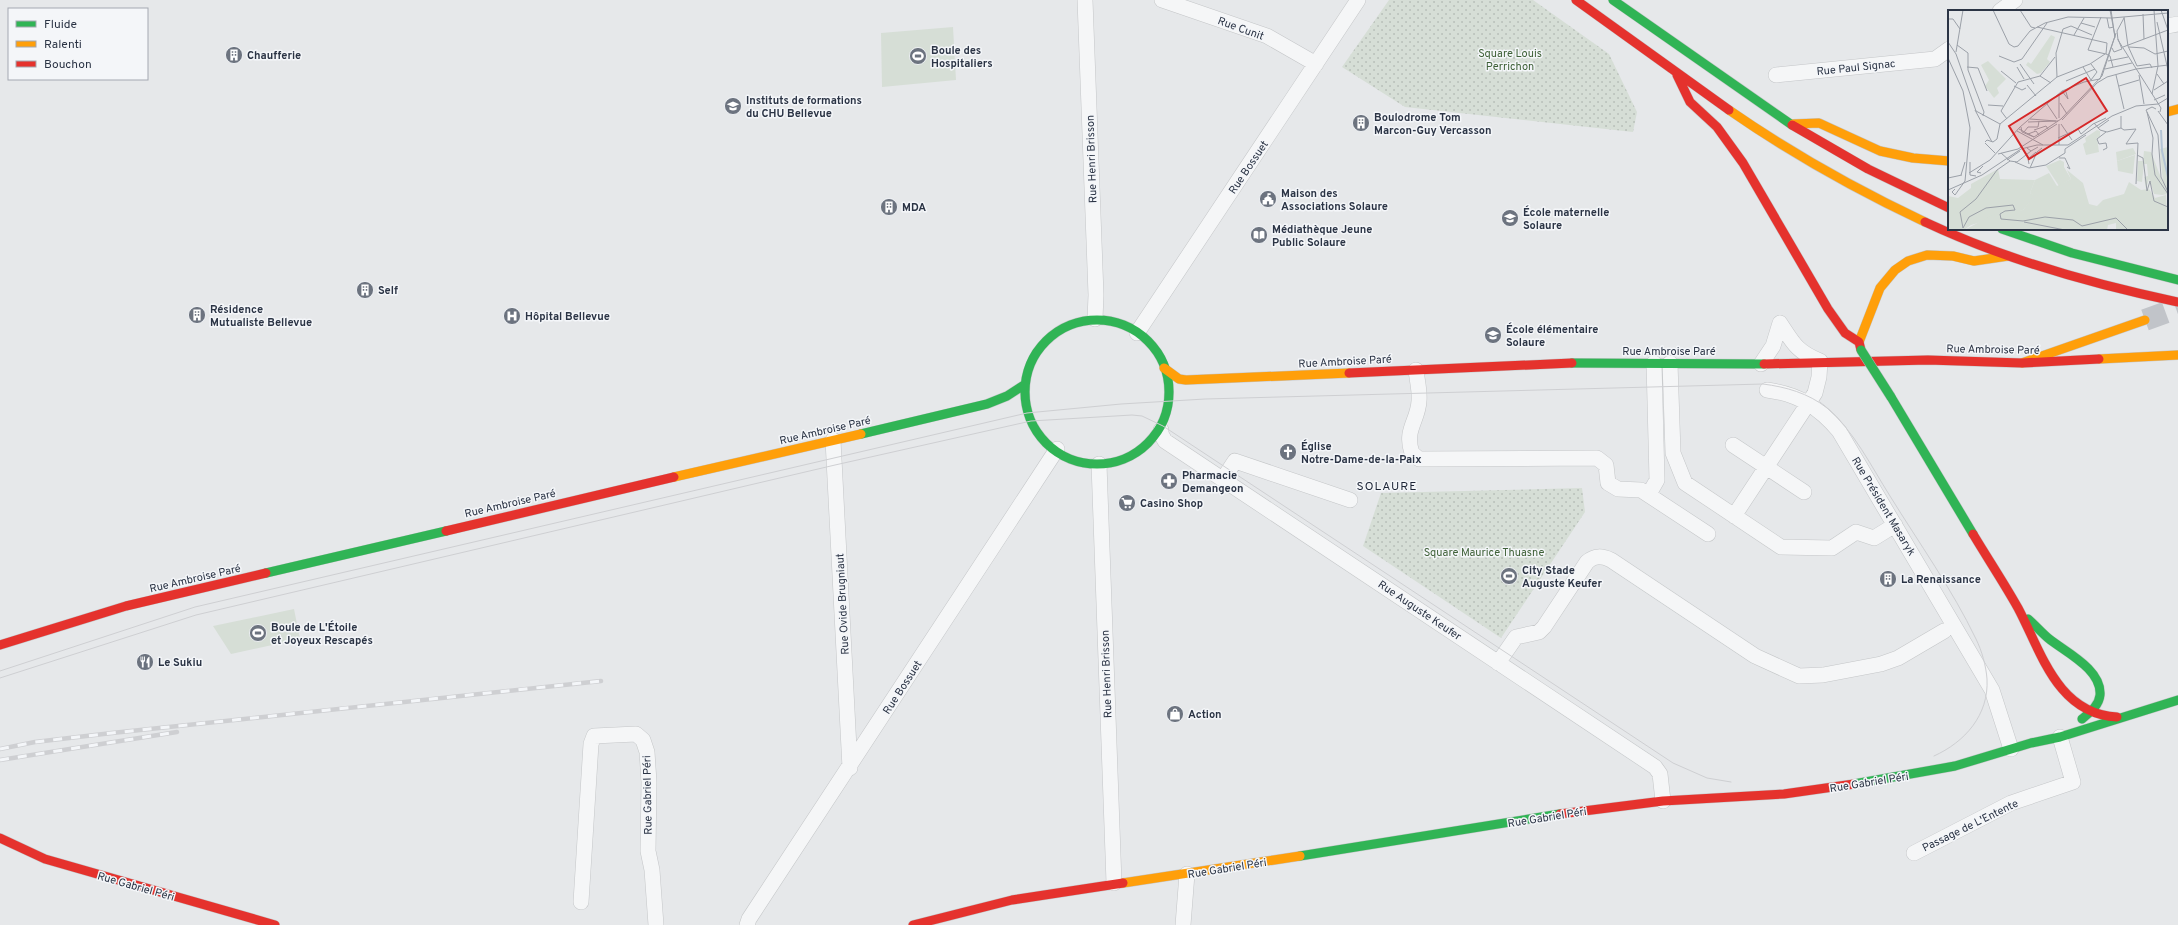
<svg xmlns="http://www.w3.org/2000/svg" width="2178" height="925" font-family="Overpass,sans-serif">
  <defs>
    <pattern id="park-dots" width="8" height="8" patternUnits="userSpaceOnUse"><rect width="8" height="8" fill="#d6ded6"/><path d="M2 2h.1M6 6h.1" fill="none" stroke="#b8bfb9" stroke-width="1.8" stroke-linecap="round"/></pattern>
  </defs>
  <rect width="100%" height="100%" fill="#e6e8ea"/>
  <path fill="#d6ded6" d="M 953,27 L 956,80 L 882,87 L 881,33 Z
    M 294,609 L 300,639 L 231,654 L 213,626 Z"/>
  <path fill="url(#park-dots)" d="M 1389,0 L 1533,0 L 1609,54 L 1637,112 L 1633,132 L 1405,107 L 1342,67 Z
    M 1582,488 L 1585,512 L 1501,638 L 1363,546 L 1381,493 Z"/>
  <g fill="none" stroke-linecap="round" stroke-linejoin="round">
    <path stroke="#c1c4c9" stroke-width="22" stroke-dasharray="22 11" stroke-linecap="butt" d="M 2145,320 L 2178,308"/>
    <g stroke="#c4c6c8" stroke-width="16">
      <path id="street" d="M 1085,0 L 1096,295 L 1095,319
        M 1162,0 L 1267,36 L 1316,64
        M 2000,11 L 2015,0
        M 2167,26 L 2178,24
        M 1776,75 L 1935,59 L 1949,49
        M 1137,333 L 1358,0
        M 1670,363 L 1673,453 L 1685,483 L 1781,547 L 1832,548 L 1856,532 L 1874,538 L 1895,525
        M 1761,364 L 1773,346 L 1780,323
        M 1416,370 C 1417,380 1420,391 1419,401 C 1418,421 1404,430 1412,453 L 1419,459 L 1597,458 L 1606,465 L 1608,483 L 1618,489 L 1641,490 L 1708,534
        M 1767,390 C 1798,394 1819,407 1839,431 L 1992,690 L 2011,749
        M 1161,430 L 1161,434 L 1165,441 L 1655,767 L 1660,774 L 1663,801
        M 833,440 L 850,768
        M 1733,445 L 1804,492
        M 1099,464 L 1114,883
        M 1223,479 L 1235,461 L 1350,500
        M 1649,494 L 1657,480 L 1654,363
        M 1734,516 L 1815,393 L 1819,377 L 1820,361 C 1797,352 1793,343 1780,323
        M 1498,663 L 1516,637 L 1539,632 L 1544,627 L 1587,562 C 1595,555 1602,556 1611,560 L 1755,656 L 1799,676 L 1823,675 L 1881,664 L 1898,658 L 1944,631
        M 1914,853 L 2011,803 L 2073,782 L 2060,737
        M 581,902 L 591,744 L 594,736 L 636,734 L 643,740 L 647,752 L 649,782 L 648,851 L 652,870 L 656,925
        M 747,925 L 749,919 L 1057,449
        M 1183,925 L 1187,874"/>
    </g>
    <g stroke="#c4c6c8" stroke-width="10">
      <path id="fast" d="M 1613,0 L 1792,125
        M 2002,229 L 2072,253 L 2178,280
        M1025 392a72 72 0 1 1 144 0a72 72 0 1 1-144 0Z
        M 1572,363 L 1764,364
        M 1891,397 L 1973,534
        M 861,434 L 987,404 L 1007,396 L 1024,385
        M 266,573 L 446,531
        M 2028,619 C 2035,625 2041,632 2048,638 C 2065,652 2102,669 2100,695 C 2099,706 2089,713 2082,719
        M 1854,784 L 1955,766 L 2031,743 L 2060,737 L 2178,700
        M 1300,856 L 1560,814"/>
    </g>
    <g stroke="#c4c6c8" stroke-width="10">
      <path id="slow" d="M 1729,110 C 1791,153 1857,190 1925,222
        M 2167,112 L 2178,109
        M 1793,124 L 1819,123 L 1880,151 L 1913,158 L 1949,161
        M 1859,342 L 1880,288 L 1895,270 L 1908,261 L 1927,255 L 1953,256 L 1974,261 L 2008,256
        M 2099,359 L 2178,355
        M 2022,363 L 2145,320
        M 1164,368 L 1179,379 L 1186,380 L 1349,373
        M 674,477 L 861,434
        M 1123,883 L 1300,856"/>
    </g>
    <g stroke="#c4c6c8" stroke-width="10">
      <path id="jam" d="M 1576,0 L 1729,110
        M 1677,75 L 1690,102 L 1717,127 L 1743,163 L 1828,309 L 1845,333 L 1859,342 L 1861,350
        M 1792,125 L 1868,169 L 1949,208
        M 1925,222 C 2006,260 2091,284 2178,302
        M 1764,364 L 1928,360 L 2022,363 L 2099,359
        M 1349,373 L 1572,363
        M 446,531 L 674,477
        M 1973,534 C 1988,559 2004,583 2018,608 C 2041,651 2057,714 2117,717
        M 0,645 L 126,606 L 266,573
        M 1560,814 L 1663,801 L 1784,794 L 1854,784
        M 0,838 L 45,859 L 275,925
        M 913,925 L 1012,900 L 1123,883"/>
    </g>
    <use href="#street" stroke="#f5f6f7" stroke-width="15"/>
    <use href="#fast" stroke="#30b455" stroke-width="9"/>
    <use href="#slow" stroke="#ff9f0a" stroke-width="9"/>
    <use href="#jam" stroke="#e5322d" stroke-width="9"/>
    <path stroke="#cecfd2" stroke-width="1" d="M 0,671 L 195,607 L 1027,413 L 1121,404 L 1205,399 L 1763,384 C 1786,387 1808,393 1827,408 C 1854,431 1871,466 1890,496 C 1919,543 1952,589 1976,639 C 1982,651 1986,666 1987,679 C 1989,715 1965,742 1934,756
      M 0,678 L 196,615 L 835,465 L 1031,421 L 1132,415 L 1142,416 L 1163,426 L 1673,763 L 1707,778 L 1731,782"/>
    <g stroke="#cecfd2" stroke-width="4.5">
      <path id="rail" d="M 0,749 L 35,742 L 112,733 L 601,681
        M 0,760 L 177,732"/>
    </g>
    <use href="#rail" stroke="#f4f6f9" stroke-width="3" stroke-dasharray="9" stroke-linecap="butt"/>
    <g stroke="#b8bbbf" stroke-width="10" stroke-linecap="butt">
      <path id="fast-bridge" d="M 1861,350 L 1891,397"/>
    </g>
    <use href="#fast-bridge" stroke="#30b455" stroke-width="9"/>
  </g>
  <defs>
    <g id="building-disc" transform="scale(0.9)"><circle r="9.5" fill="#6c737f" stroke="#f4f6f9"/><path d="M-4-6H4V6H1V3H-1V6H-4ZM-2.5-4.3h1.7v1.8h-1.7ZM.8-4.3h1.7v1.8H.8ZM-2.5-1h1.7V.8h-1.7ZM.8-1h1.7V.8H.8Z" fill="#fff"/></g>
    <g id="stadium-disc" transform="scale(0.9)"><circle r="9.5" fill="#6c737f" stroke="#f4f6f9"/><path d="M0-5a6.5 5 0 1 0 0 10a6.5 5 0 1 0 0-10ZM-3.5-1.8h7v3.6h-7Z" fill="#fff"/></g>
    <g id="university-disc" transform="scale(0.9)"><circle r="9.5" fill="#6c737f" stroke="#f4f6f9"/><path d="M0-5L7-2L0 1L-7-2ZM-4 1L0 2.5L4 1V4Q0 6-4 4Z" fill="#fff"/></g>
    <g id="civic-disc" transform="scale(0.9)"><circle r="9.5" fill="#6c737f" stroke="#f4f6f9"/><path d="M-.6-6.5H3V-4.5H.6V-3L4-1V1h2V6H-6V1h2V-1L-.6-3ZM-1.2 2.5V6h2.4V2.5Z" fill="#fff"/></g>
    <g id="school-disc" transform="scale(0.9)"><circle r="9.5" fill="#6c737f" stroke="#f4f6f9"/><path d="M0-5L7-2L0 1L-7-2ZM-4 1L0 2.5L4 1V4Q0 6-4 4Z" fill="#fff"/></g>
    <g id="library-disc" transform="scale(0.9)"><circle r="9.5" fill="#6c737f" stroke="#f4f6f9"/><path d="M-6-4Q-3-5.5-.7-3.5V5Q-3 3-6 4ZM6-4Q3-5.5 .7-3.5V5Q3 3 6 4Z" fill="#fff"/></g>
    <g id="hospital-disc" transform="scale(0.9)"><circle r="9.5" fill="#6c737f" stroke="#f4f6f9"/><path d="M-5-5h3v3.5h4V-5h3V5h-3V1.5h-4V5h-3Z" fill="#fff"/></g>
    <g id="church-disc" transform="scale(0.9)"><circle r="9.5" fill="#6c737f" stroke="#f4f6f9"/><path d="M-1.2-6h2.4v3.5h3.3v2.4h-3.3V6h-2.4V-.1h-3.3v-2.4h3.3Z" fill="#fff"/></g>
    <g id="pharmacy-disc" transform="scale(0.9)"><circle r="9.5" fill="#6c737f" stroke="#f4f6f9"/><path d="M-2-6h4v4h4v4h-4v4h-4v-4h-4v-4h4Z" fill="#fff"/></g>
    <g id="supermarket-disc" transform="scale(0.9)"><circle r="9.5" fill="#6c737f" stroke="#f4f6f9"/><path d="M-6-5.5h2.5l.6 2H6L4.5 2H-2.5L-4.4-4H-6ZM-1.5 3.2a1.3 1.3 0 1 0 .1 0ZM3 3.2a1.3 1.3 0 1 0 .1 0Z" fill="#fff"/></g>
    <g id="restaurant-disc" transform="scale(0.9)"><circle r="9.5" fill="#6c737f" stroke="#f4f6f9"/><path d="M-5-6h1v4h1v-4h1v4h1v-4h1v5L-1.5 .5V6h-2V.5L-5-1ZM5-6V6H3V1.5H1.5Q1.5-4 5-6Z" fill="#fff"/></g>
    <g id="shop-disc" transform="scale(0.9)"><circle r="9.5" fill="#6c737f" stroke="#f4f6f9"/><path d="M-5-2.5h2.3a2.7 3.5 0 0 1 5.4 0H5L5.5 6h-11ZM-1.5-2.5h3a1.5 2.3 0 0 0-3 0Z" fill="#fff"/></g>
  </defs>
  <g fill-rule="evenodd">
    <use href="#building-disc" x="234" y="55"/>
    <use href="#stadium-disc" x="918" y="56"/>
    <use href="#university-disc" x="733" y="106"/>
    <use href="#building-disc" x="1361" y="123"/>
    <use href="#civic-disc" x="1268" y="199"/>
    <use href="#building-disc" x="889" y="207"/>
    <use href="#school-disc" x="1510" y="218"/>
    <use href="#library-disc" x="1259" y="235"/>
    <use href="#building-disc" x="365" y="290"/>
    <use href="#building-disc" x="197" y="315"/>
    <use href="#hospital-disc" x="512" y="316"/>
    <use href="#school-disc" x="1493" y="335"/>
    <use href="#church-disc" x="1288" y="452"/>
    <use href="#pharmacy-disc" x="1169" y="481"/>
    <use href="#supermarket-disc" x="1127" y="503"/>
    <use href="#stadium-disc" x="1509" y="576"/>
    <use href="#building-disc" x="1888" y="579"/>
    <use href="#stadium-disc" x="258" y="633"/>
    <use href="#restaurant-disc" x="145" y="662"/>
    <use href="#shop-disc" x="1175" y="714"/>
  </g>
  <g text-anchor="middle" stroke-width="3" stroke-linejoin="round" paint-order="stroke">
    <g font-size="11" fill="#2b3445" stroke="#f4f6f9">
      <text transform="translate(1241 28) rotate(20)" y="4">Rue Cunit</text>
      <text transform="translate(1856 67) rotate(-6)" y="4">Rue Paul Signac</text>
      <text transform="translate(1091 159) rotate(-92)" y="4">Rue Henri Brisson</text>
      <text transform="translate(1248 167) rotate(-56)" y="4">Rue Bossuet</text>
      <text transform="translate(1993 349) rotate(1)" y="4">Rue Ambroise Paré</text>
      <text x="1669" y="355">Rue Ambroise Paré</text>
      <text transform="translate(1345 361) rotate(-3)" y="4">Rue Ambroise Paré</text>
      <text transform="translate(825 430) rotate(-13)" y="4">Rue Ambroise Paré</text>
      <text transform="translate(510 503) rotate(-13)" y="4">Rue Ambroise Paré</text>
      <text transform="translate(1884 506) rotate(59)" y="4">Rue Président Masaryk</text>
      <text transform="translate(195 578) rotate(-13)" y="4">Rue Ambroise Paré</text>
      <text transform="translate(842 604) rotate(-93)" y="4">Rue Ovide Brugniaut</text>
      <text transform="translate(1420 610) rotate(34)" y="4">Rue Auguste Keufer</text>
      <text transform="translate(1106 674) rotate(-92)" y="4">Rue Henri Brisson</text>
      <text transform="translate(902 687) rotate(-57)" y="4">Rue Bossuet</text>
      <text transform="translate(1869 782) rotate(-9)" y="4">Rue Gabriel Péri</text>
      <text transform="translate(647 795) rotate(-91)" y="4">Rue Gabriel Péri</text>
      <text transform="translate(1547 817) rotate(-9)" y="4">Rue Gabriel Péri</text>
      <text transform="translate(1970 825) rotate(-26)" y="4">Passage de L'Entente</text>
      <text transform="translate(1227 868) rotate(-9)" y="4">Rue Gabriel Péri</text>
      <text transform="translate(136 886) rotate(16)" y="4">Rue Gabriel Péri</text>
    </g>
    <g font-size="11" font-weight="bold" fill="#2b3445" stroke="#f4f6f9" text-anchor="start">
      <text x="931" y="54">Boule des<tspan x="931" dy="13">Hospitaliers</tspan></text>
      <text x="247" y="59">Chaufferie</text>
      <text x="746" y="104">Instituts de formations<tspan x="746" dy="13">du CHU Bellevue</tspan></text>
      <text x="1374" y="121">Boulodrome Tom<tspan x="1374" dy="13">Marcon-Guy Vercasson</tspan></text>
      <text x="1281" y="197">Maison des<tspan x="1281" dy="13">Associations Solaure</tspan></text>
      <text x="902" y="211">MDA</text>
      <text x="1523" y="216">École maternelle<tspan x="1523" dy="13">Solaure</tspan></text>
      <text x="1272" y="233">Médiathèque Jeune<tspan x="1272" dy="13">Public Solaure</tspan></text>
      <text x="378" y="294">Self</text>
      <text x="210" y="313">Résidence<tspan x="210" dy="13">Mutualiste Bellevue</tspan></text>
      <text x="525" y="320">Hôpital Bellevue</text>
      <text x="1506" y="333">École élémentaire<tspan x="1506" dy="13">Solaure</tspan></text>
      <text x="1301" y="450">Église<tspan x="1301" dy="13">Notre-Dame-de-la-Paix</tspan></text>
      <text x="1182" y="479">Pharmacie<tspan x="1182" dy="13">Demangeon</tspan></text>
      <text x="1140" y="507">Casino Shop</text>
      <text x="1522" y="574">City Stade<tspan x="1522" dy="13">Auguste Keufer</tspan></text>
      <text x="1901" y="583">La Renaissance</text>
      <text x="271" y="631">Boule de L'Étoile<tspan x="271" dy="13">et Joyeux Rescapés</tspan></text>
      <text x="158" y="666">Le Sukiu</text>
      <text x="1188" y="718">Action</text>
    </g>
    <g font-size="11" fill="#3f6138" stroke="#f4f6f9">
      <text x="1510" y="57">Square Louis<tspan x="1510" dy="13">Perrichon</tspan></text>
      <text x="1484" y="556">Square Maurice Thuasne</text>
    </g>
    <g font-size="12" letter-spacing="1" fill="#1d2536" stroke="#f4f6f9">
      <text x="1387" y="490">SOLAURE</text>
    </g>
  </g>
  <g transform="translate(1948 10)">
    <rect width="220" height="220" fill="#e6e8ea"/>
    <path d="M 50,159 L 52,169 L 87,170 L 82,183 L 87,186 L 75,200 L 23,215 L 16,220 L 0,220 L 0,186 L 10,188 L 23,178 L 23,174 Z" fill="#d6ded6"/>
    <path d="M 187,145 L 185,164 L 170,161 L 169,151 ZM 119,160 L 135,173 L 141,194 L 149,196 L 155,190 L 176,184 L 181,172 L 193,180 L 201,179 L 207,188 L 218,185 L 220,220 L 168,220 L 168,213 L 160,215 L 159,220 L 16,220 L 49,203 L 75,200 L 86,186 L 82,183 L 87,170 L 101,163 L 109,176 L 123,169 Z" fill="#d6ded6"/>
    <path d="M 103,25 L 107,27 L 99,49 L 102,52 L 93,63 L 89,64 L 78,55 L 80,52 L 83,54 ZM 40,51 L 58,69 L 49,78 L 51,83 L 46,88 L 37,76 L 41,70 L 33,55 ZM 149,120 L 152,121 L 152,127 L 149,128 L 151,142 L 138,145 L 135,134 L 138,132 L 137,128 ZM 220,137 L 220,184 L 214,185 L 206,184 L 201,169 L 198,179 L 196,167 L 200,166 L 199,154 L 196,154 L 194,172 L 189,171 L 190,151 L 195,151 L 196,141 L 203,142 L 215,173 L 212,139 ZM 185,138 L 188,144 L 169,151 L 168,142 ZM 112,150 L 116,152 L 116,157 L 123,169 L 111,176 L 98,156 Z" fill="#d6ded6"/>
    <path fill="none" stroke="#b4c4d5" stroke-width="2" d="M 213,120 L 214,141 L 220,167"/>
    <path fill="none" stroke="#9ba0a8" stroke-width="1" d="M 45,0 L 61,34 L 66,37 L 70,36 L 82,21 L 97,13 L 120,7 L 164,8 L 220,3M 72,0 L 83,17 L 87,18M 163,0 L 167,28M 213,0 L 220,20M 195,4 L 196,29M 153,7 L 140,40 L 158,44M 176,7 L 180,36 L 189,56M 159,8 L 161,18 L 166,17M 0,9 L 5,9 L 12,19M 209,12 L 220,60M 133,13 L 147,17M 89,17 L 159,33 L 158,44 L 162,46 L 165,57M 169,21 L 176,8M 169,21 L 170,30 L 213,98 L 212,102M 126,25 L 136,8M 0,32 L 8,44 L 28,101 L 52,114M 9,35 L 20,43 L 20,60 L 36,102 L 35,106M 175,37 L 220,20M 181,37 L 196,38 L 207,44 L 220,41M 164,38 L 166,42 L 174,39 L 170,29M 8,42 L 15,0M 51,46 L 66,52 L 74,49 L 99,13M 0,48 L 15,81 L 22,118 L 17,171 L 7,185 L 4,182 L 7,179M 160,51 L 180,47M 72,54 L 86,74M 189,56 L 202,54 L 204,58M 19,57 L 30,58 L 39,81M 69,57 L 76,69M 135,57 L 143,70M 157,59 L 184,53M 188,59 L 220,55M 53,61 L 68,73M 209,64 L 216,74M 168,65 L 176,99M 191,65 L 196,94M 92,66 L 107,47M 109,67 L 108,43 L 115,19 L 123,16 L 144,25M 143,70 L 149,62 L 143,54M 118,71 L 147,59M 79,75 L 88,86M 66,76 L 74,80 L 78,78M 171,76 L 191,70M 206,80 L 220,71M 114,81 L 120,89 L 118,82M 204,84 L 210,56 L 206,0M 206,90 L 217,85M 112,93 L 119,104M 99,94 L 109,109M 40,95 L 55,96M 208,99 L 204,97 L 198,100 L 210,125 L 213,167 L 220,182M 27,100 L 44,132M 210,101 L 220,115M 199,102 L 205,128 L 204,144 L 207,165 L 220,184M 111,108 L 111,84M 59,109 L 53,101 L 70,72 L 92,66 L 103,73M 82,109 L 108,111M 114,110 L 149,73 L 159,67 L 188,59M 80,112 L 110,111M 146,113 L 152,120 L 159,122 L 173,118 L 173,106M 52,114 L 109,67 L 142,54 L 157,44M 113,114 L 124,130M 73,117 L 74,122 L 86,127 L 113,109 L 154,66 L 168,23M 150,118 L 161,110M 173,118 L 176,120 L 188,119 L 178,134 L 190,133 L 188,174M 71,119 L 86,127M 86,120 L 98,116 L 100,119M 69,121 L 95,135M 76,122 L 80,117 L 90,117 L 91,111M 80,124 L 88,121 L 91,125M 110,128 L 130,119 L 133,124 L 145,114 L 158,108M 37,132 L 39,130 L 45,132 L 49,129 L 52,114M 37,133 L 47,143M 111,135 L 111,114M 79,138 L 83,141 L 90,137M 155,140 L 159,138 L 158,133 L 151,134 L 149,129 L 158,122M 53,143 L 62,151 L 69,152 L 83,141M 50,144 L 70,139 L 109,114M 189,145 L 195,148 L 199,181 L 202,171 L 206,191 L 220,197M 111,148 L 117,148 L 122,159 L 119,157M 59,150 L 72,141M 62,151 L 49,160 L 28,189 L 12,202 L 15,218 L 21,207 L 38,198 L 65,195 L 67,200 L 57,201 L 52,204 L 53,209 L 75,211 L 97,207 L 125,210 L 134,216 L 168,208 L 180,220M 22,152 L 22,165 L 28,166M 67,152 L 81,158 L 98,155 L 117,143 L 117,139 L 138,125M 81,154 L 80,149 L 88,142M 82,158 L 89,142 L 94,138M 21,163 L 42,150 L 72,117 L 114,81 L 136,72 L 152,69 L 167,26 L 162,0M 33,163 L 29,162 L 35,156M 13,165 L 17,152M 0,168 L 14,165M 0,180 L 34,165 L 73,139 L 89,135 L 120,135 L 164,106 L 188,96 L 210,94 L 220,88M 76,212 L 117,220"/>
    <path fill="#d62828" fill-opacity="0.15" stroke="#d62828" stroke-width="2" d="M 138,68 L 159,101 L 81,149 L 61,116 Z"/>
    <rect width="220" height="220" fill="none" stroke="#2b3445" stroke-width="2"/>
  </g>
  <rect x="8" y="8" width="140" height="72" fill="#f4f6f9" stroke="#a4a8b1"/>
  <rect x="16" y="21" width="20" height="6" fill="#30b455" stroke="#a4a8b1"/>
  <text x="44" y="28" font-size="12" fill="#2b3445">Fluide</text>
  <rect x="16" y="41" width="20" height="6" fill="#ff9f0a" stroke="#a4a8b1"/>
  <text x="44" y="48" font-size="12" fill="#2b3445">Ralenti</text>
  <rect x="16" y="61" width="20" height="6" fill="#e5322d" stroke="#a4a8b1"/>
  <text x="44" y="68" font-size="12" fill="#2b3445">Bouchon</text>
</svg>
